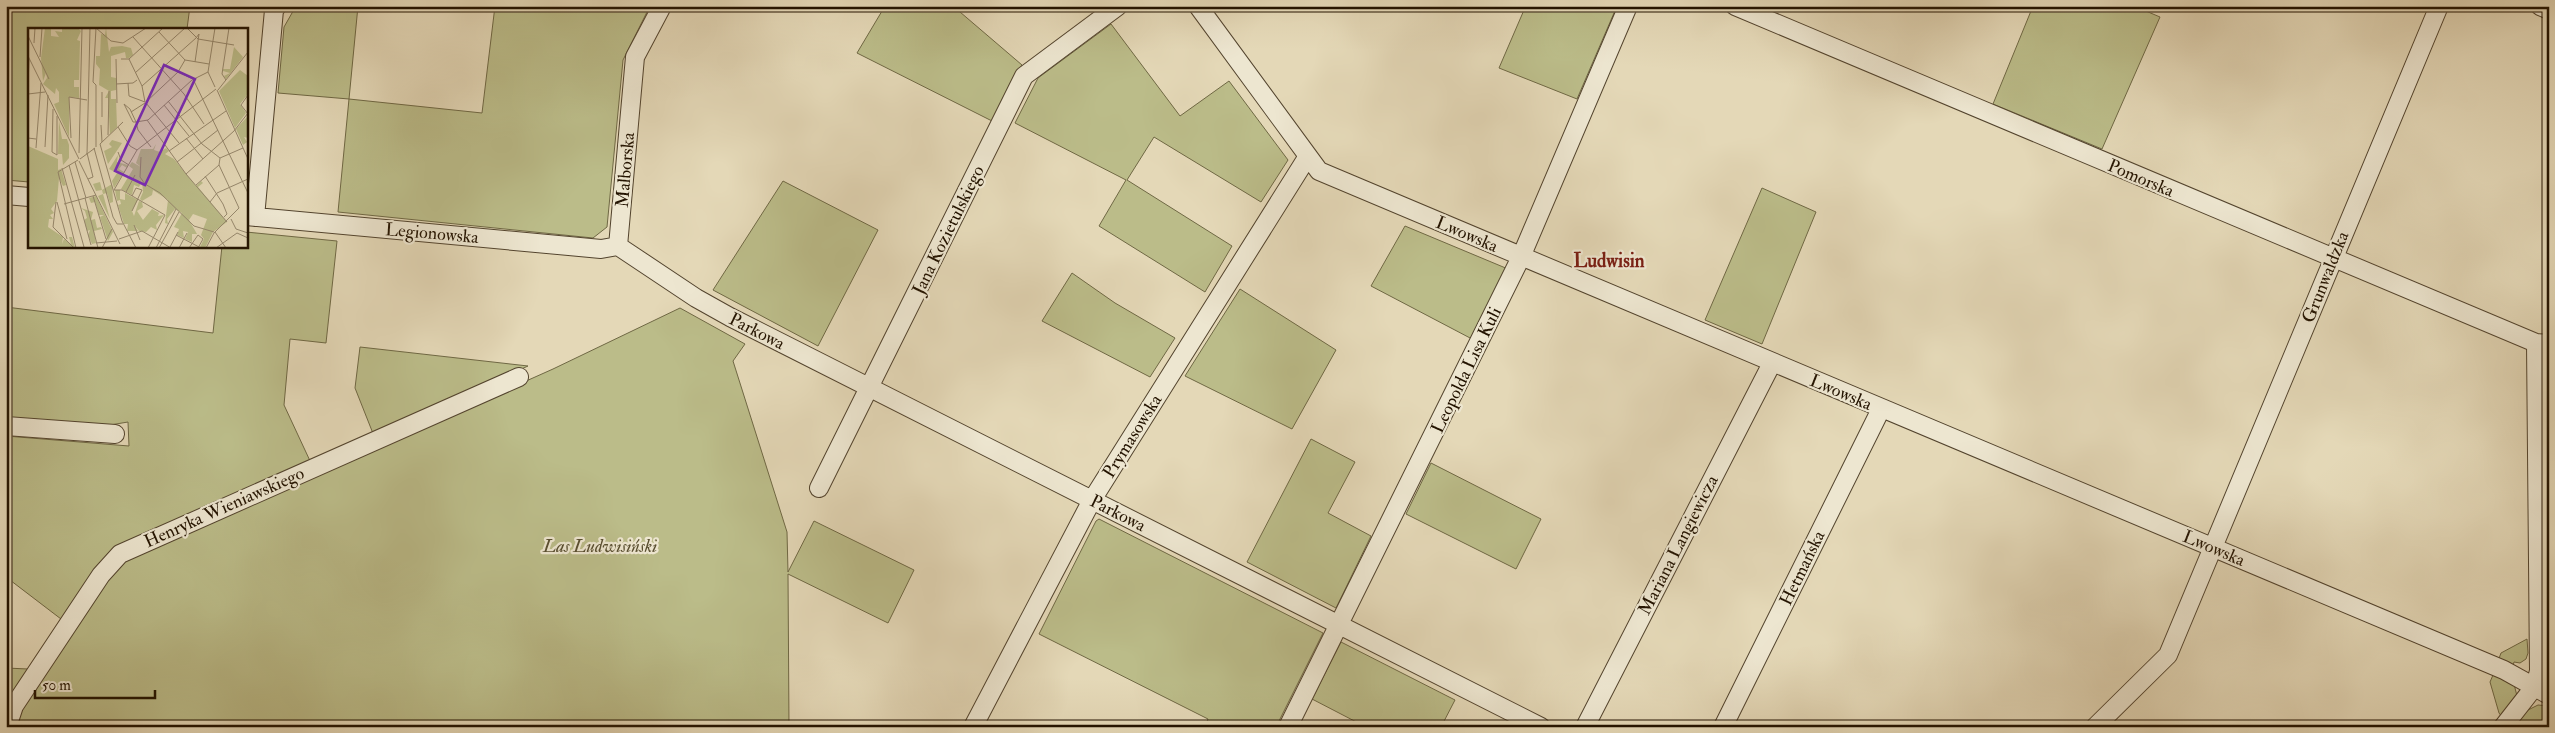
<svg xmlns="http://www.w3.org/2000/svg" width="2555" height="733" font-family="'IM FELL Double Pica',serif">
  <rect width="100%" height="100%" fill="#e4d8b7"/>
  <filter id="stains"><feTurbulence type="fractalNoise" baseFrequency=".004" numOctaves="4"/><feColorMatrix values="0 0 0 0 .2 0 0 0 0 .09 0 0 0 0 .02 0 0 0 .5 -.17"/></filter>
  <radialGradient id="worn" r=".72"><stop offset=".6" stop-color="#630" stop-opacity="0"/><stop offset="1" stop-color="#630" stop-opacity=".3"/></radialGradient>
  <path fill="#bbbc89" stroke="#6f6844" d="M 6,6 L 190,6 L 187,29 L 29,29 L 29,182 L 6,180 Z
    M 296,6 L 358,6 L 349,99 L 482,113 L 495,6 L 650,6 L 623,60 L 607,227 L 593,238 L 338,212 L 349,99 L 278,93 L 284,27 Z
    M 885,6 L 953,6 L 1022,65 L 994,122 L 857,53 Z
    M 1515,6 L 1617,6 L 1577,99 L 1499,68 L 1524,10 Z
    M 2033,6 L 2134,6 L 2160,17 L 2102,149 L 1993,104 Z
    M 1111,24 L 1180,116 L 1229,81 L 1288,160 L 1261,202 L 1154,137 L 1127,180 L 1232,246 L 1205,292 L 1099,226 L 1126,180 L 1015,123 L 1038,78 Z
    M 783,181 L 878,230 L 818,346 L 713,290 Z
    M 1762,188 L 1816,212 L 1762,344 L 1705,320 Z
    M 1405,226 L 1508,269 L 1472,339 L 1371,286 Z
    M 246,232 L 337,241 L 326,343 L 290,339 L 284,405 L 311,463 L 109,552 L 61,619 L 6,577 L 6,436 L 129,446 L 128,422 L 110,425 L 6,417 L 6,307 L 213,333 L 222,246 L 246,246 Z
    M 1072,273 L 1115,303 L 1175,338 L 1150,377 L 1042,321 Z
    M 1240,289 L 1336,350 L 1292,429 L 1185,376 Z
    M 680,308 L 745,344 L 733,361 L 787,532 L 788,572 L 814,521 L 914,570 L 888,623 L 788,574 L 789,727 L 16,727 L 25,701 L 119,563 L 553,369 Z
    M 360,347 L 528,366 L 374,436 L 355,388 Z
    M 1311,439 L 1355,462 L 1328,513 L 1371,536 L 1336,608 L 1247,562 Z
    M 1431,463 L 1541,519 L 1516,569 L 1406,514 Z
    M 1099,519 L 1323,633 L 1276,727 L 1205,727 L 1208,719 L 1039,634 L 1096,521 Z
    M 2527,639 L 2528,653 L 2526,659 L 2520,663 L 2514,662 L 2513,666 L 2498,661 L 2501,653 Z
    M 1341,642 L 1455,700 L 1441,727 L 1366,727 L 1312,699 Z
    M 6,668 L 28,669 L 6,702 Z
    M 2493,675 L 2514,684 L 2517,696 L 2502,717 L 2499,713 L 2490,682 Z
    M 2538,705 L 2549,706 L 2549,727 L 2513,726 L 2528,710 Z"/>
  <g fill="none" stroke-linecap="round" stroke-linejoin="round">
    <g stroke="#53442e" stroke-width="20">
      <path id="street" d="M 1198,6 L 1319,171 L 2504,670 L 2549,695
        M 1735,6 L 2536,343 L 2549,344
        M 2540,6 L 2549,10
        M 6,195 L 29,197
        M 246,216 L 601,249 L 618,246
        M 255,217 L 274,10 L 277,6
        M 618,246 L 696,298 L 730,317 L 1541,727
        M 618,246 L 635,57 L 662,6
        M 6,426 L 115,434
        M 819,488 L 1024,76 L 1118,6
        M 7,727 L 14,706 L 101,575 L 120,554 L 519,377
        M 973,727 L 1092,500 L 1308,156
        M 1288,727 L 1521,257 L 1628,6
        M 1585,727 L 1772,363
        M 1723,727 L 1881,409
        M 2095,727 L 2168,655 L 2439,6
        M 2503,727 L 2535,686 L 2539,671 L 2536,343"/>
    </g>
    <use href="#street" stroke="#ede6d0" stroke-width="18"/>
  </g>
  <g text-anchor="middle" stroke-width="4.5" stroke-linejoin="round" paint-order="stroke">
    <g font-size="18" fill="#231300" stroke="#ede6d0">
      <text transform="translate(625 170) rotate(-85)" y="6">Malborska</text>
      <text transform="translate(2141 178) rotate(23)" y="6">Pomorska</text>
      <text transform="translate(948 230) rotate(-64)" y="6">Jana Kozietulskiego</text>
      <text transform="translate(432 233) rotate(5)" y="6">Legionowska</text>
      <text transform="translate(1467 234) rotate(23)" y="6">Lwowska</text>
      <text transform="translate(2325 277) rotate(-68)" y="6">Grunwaldzka</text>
      <text transform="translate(757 331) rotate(27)" y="6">Parkowa</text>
      <text transform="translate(1466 370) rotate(-64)" y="6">Leopolda Lisa Kuli</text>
      <text transform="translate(1841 392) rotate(23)" y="6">Lwowska</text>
      <text transform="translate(1132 436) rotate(-58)" y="6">Prymasowska</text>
      <text transform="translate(224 507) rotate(-24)" y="6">Henryka Wieniawskiego</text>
      <text transform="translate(1118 513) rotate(27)" y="6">Parkowa</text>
      <text transform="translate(1678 545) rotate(-63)" y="6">Mariana Langiewicza</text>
      <text transform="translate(2214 548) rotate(23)" y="6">Lwowska</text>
      <text transform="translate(1802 568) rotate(-64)" y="6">Hetmańska</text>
    </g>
    <g font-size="18" font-style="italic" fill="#584e30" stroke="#ede6d0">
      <text x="600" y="552">Las Ludwisiński</text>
    </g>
    <g font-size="19" font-weight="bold" fill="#7a1f14" stroke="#ede6d0">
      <text x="1609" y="267">Ludwisin</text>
    </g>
  </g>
  <g transform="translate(28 28)">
    <rect width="220" height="220" fill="#e4d8b7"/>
    <path d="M 17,0 L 23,0 L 23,8 L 31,9 L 27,3 L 34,4 L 34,0 L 50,0 L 53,3 L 49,12 L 52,13 L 51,52 L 46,52 L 46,59 L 51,59 L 51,70 L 41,69 L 41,109 L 26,76 L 31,74 L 31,64 L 28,60 L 27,66 L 15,56 L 19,50 L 18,45 L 15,53 L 13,30 ZM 78,0 L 81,24 L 83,19 L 94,18 L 103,20 L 105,27 L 101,30 L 98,30 L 97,24 L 83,28 L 83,49 L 88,50 L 88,62 L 83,63 L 83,71 L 88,71 L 89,99 L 82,106 L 80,70 L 77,70 L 81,63 L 71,57 L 72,41 L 68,36 L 68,28 L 72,28 L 73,6 L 77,7 ZM 206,19 L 215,29 L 198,51 L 196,48 L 202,45 L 195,43 L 195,41 L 202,41 ZM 212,42 L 220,48 L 220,66 L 212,76 L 218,85 L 207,100 L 191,63 ZM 220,88 L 220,110 L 216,109 L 219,114 L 215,117 L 208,101 ZM 31,93 L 34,111 L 39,111 L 41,117 L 41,130 L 35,137 L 34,126 L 30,126 ZM 84,112 L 94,115 L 80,136 L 76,123 L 84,119 L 81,116 ZM 128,116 L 126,122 L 132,124 L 138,120 L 141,123 L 137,126 L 146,131 L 168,158 L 173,153 L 175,155 L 170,159 L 199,194 L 185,204 L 177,220 L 172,219 L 176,211 L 173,207 L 179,191 L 165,186 L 161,192 L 169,206 L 164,206 L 164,214 L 157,211 L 160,204 L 155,203 L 156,210 L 149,207 L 151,201 L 146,199 L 154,185 L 147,181 L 139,191 L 140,196 L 137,195 L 140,172 L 125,162 L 124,167 L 114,173 L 112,171 L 115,164 L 114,153 L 111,159 L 106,157 L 104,167 L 93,161 L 105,141 L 101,138 L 104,134 L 113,139 L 108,135 L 113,121 L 125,121 ZM 0,118 L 30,131 L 30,142 L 33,141 L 38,157 L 35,158 L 31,150 L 29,173 L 23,181 L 26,185 L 22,187 L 25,191 L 21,191 L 20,199 L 35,209 L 34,216 L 36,211 L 43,216 L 41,209 L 44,209 L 47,220 L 0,220 ZM 90,127 L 89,134 L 100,137 L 99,140 L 94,137 L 91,141 L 96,144 L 86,160 L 84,153 L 89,145 L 81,141 ZM 72,154 L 74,162 L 84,156 L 85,174 L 82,175 L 79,165 L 75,166 L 82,191 L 70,168 L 75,166 L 74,162 L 68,163 L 65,156 ZM 87,162 L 92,162 L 92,171 L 97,172 L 97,165 L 110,172 L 104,183 L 106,188 L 111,173 L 114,174 L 115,179 L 109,183 L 115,192 L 124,181 L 131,185 L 130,188 L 136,187 L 128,197 L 129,202 L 123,199 L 118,204 L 111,203 L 106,197 L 110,203 L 99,203 L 100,196 L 96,196 L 90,177 L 93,176 L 92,172 L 89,173 ZM 68,168 L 85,204 L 80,213 L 72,189 L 76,187 L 71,187 L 67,174 L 63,175 L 61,170 ZM 53,180 L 65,184 L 63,192 L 67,191 L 69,200 L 73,199 L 74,201 L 66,203 L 68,215 L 64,216 L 60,207 L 62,202 L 59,203 L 56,192 L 59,190 L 57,183 Z" fill="#bbbc89"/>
    <path fill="none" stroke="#97896e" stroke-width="1" d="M 68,0 L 83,13 L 95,15 L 118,0M 159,0 L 170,11 L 206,17M 131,4 L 157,32 L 181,36M 0,8 L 21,51M 105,9 L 156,66 L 176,96M 6,15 L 7,0M 0,28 L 51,131M 12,29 L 14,0M 88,31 L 89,75M 93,31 L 101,31 L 135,0M 101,31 L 114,58 L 117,74M 167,34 L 171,6 L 168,10M 150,44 L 165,51 L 220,165M 180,44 L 187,0M 180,44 L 187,59M 107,45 L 157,0M 198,52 L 194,46 L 201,0M 100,55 L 101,68 L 117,74M 88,56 L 105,55 L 109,52M 0,58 L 1,31M 114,58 L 168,10M 189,62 L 220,131M 190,62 L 220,24M 74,64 L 74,89M 0,66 L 17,64M 140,73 L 174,116 L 192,130 L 191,137 L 211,180 L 186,205 L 178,220M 118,74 L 150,44 L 157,32M 118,75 L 151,115M 136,77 L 161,108M 25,81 L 24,124 L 29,127 L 29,88M 0,84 L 0,110 L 8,111M 103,84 L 117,75M 220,86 L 213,77 L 220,67M 119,92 L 158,146 L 199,194M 73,97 L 74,114M 90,99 L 102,118 L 109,122M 80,107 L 81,63M 43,110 L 41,69 L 59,72M 158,110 L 175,131M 72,116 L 94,193 L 108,220M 72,116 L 95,94M 17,119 L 20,67M 68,119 L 68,57 L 65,54 L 68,0M 123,119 L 110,102 L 108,94 L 102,81 L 96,76 L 105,94 L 108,94 L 120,92 L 164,52 L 180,44M 8,120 L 13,55M 66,120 L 85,189 L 89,196 L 95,196M 109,122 L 188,61M 141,123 L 198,83M 90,124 L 93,132 L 101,137M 51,125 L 54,0M 59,125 L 65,149 L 60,151M 59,126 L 62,0M 113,129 L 112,149 L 117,156 L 132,165 L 166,198 L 186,204M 192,130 L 215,120M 52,131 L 67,120M 51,133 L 92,216M 47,134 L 58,170M 149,134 L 190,102M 41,137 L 63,217M 34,140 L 56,219M 158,146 L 206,103 L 220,85M 177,148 L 195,176 L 199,186 L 196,189M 168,157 L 191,137M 86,162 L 94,162 L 137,187 L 120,220M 86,162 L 109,122M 98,164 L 107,147M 65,168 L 78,211M 104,168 L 108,160 L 114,162 L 104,183M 57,170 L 70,220M 28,174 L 25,199 L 46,220M 29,174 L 39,211M 182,174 L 189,165 L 220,151M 36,176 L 68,167M 203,191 L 208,201 L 220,205M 106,197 L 112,212M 187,204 L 198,220M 148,207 L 173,220M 91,211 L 114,203 L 143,220M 68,215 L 89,213M 142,219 L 150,204M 48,220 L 30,144 L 50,132M 74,220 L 84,201M 128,220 L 148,181M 131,220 L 151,184M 151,220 L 159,205M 161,220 L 170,207 L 175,211 L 170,220M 188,220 L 209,205 L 220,210"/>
    <path fill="#7b2cbf" fill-opacity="0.15" stroke="#7b2cbf" stroke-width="2.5" d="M 136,37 L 167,51 L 117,157 L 87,143 Z"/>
    <rect width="220" height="220" fill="none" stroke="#231300" stroke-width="2.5"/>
  </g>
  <rect width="2555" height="733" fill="none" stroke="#e4d8b7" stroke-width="25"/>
  <rect x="8" y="8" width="2540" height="718" fill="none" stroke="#231300" stroke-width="2.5"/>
  <rect x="12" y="12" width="2530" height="708" fill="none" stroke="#231300"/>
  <path d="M35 690v8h120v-8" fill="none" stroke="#231300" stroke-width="2.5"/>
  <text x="42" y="690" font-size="15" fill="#231300" stroke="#ede6d0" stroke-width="4" paint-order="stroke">50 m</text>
  <rect width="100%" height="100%" filter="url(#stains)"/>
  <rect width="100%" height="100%" fill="url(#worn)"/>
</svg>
